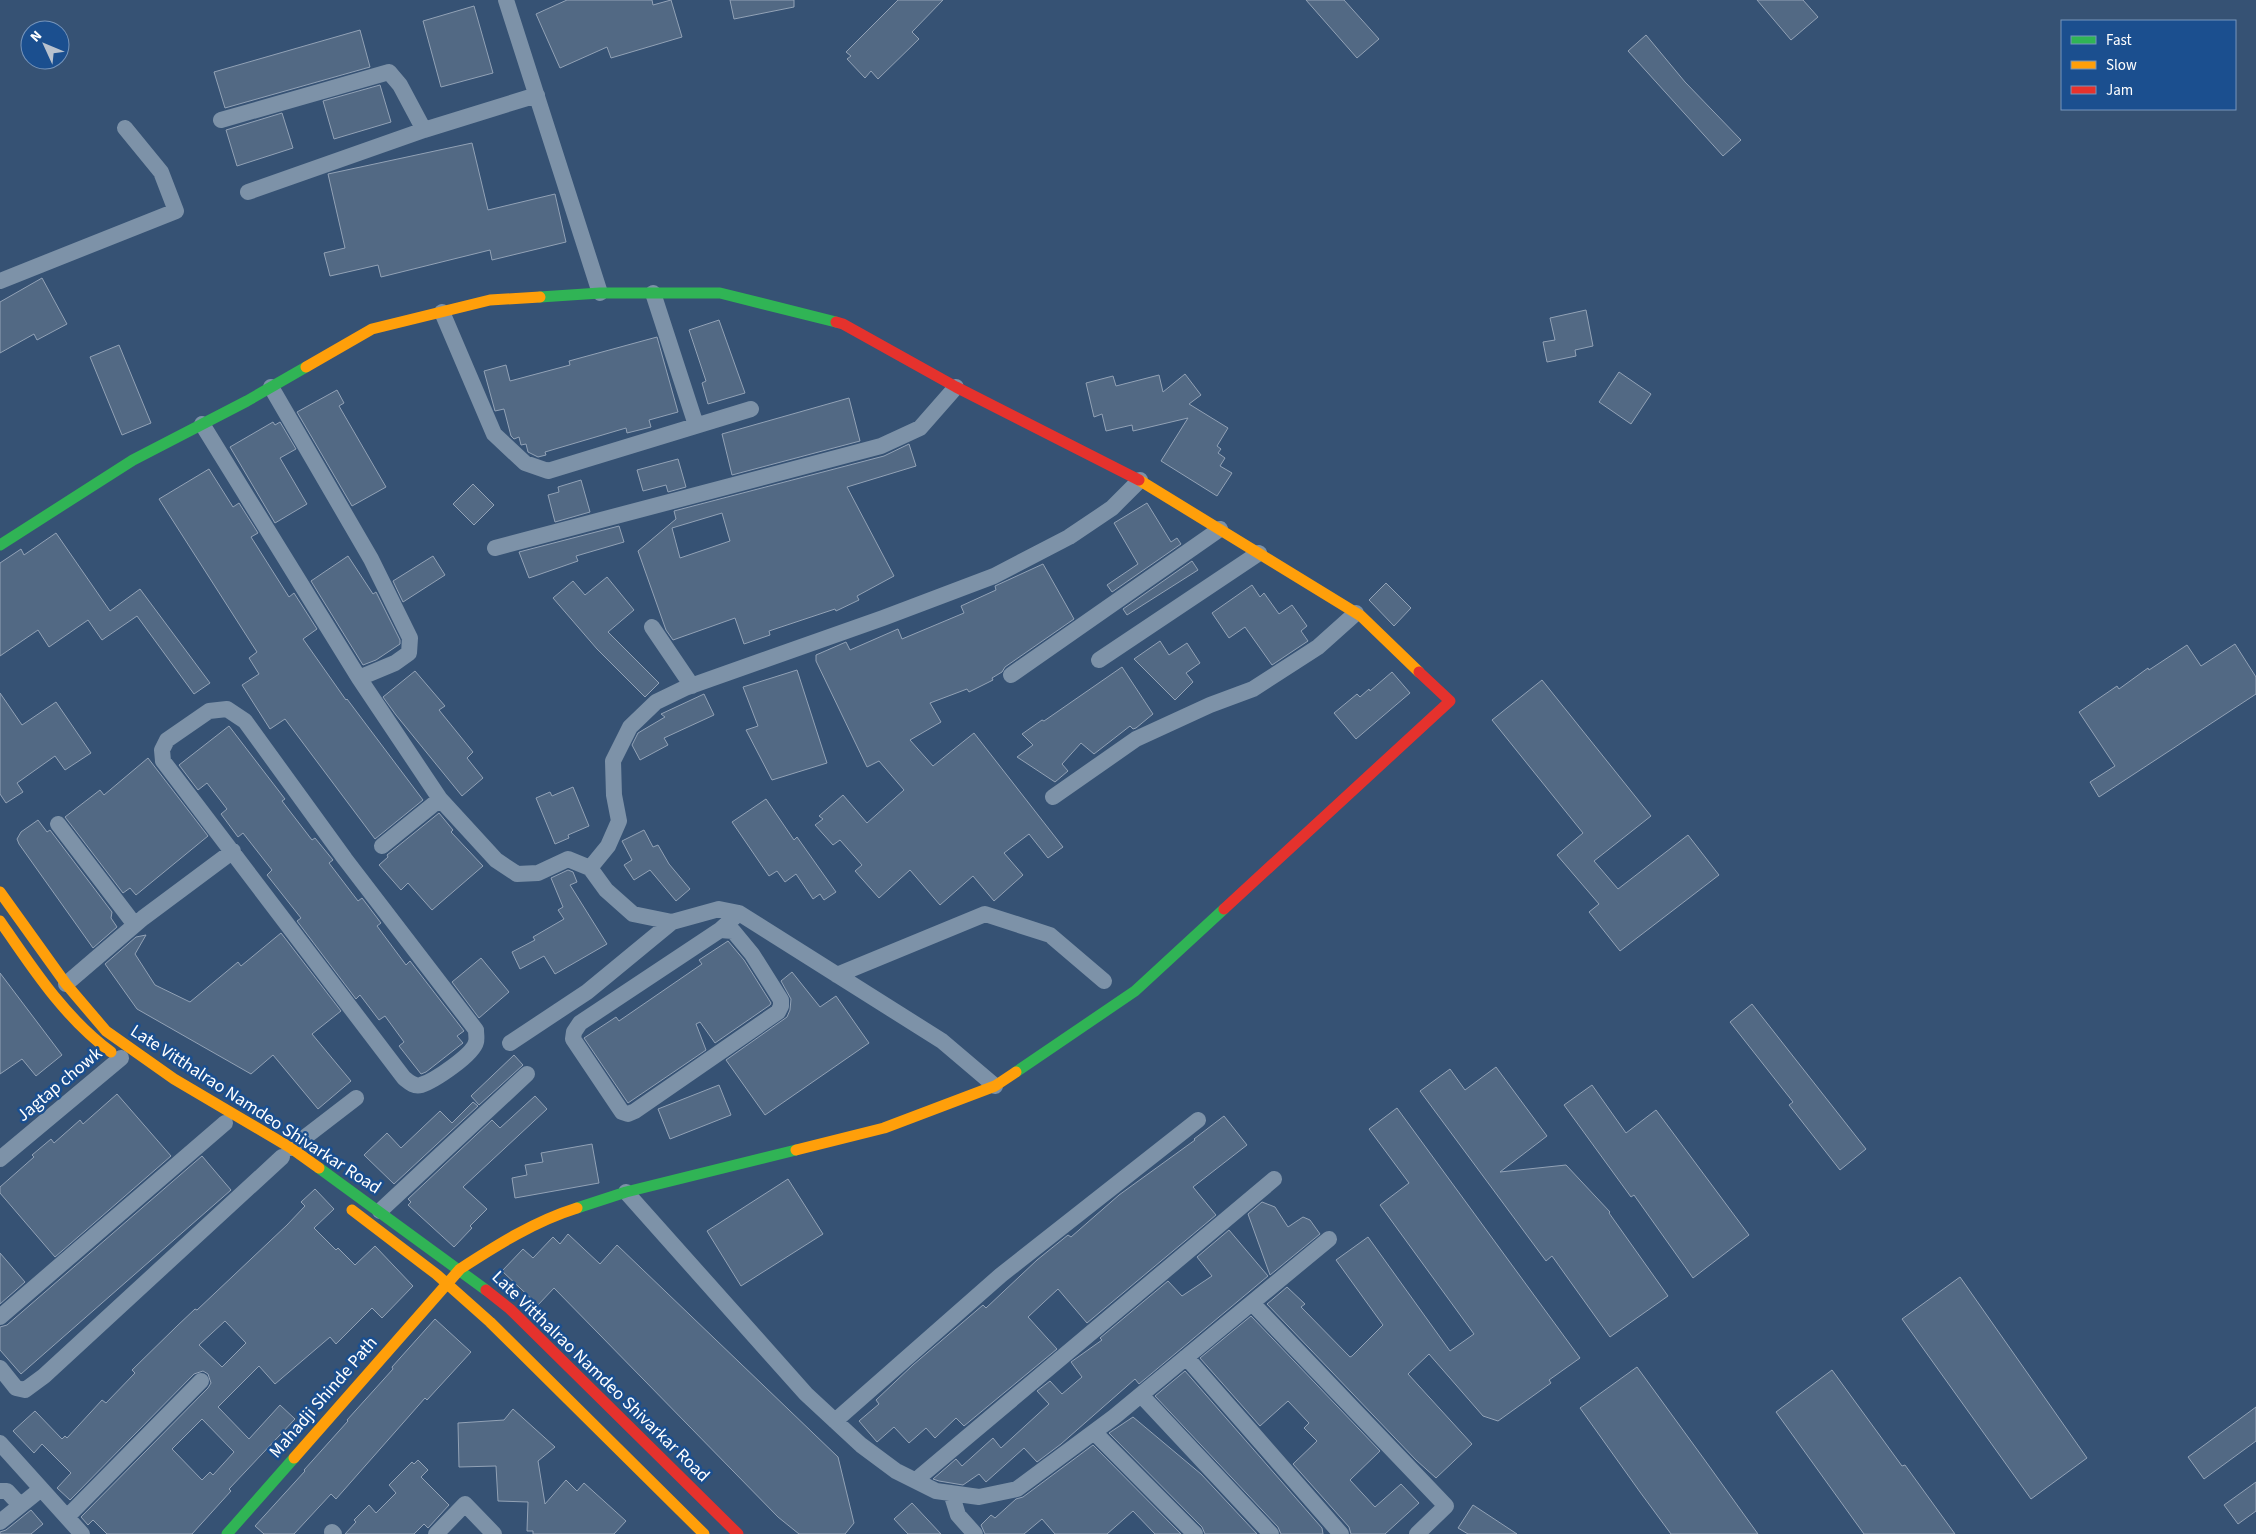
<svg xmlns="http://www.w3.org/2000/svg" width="2256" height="1534" font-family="'Source Sans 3',sans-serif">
  <rect width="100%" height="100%" fill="#365274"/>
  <path fill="#526984" stroke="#92a2b6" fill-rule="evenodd" d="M 567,0 L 652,0 L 653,5 L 671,0 L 682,37 L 611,58 L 607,47 L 560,68 L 536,14 Z
    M 730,0 L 794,0 L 794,7 L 734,19 Z
    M 898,0 L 943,0 L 912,32 L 919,39 L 878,79 L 871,71 L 865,78 L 847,59 L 851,56 L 846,52 Z
    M 1306,0 L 1344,0 L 1379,39 L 1357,58 Z
    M 1757,0 L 1803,0 L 1818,17 L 1791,40 Z
    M 474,6 L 493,73 L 441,87 L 423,21 Z
    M 360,30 L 370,67 L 225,108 L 214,72 Z
    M 1646,35 L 1685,82 L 1741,140 L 1723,156 L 1628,51 Z
    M 380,85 L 391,122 L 334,139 L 323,101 Z
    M 282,113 L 293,148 L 237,166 L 226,130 Z
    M 472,143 L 488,210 L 555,194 L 566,242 L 492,260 L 490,250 L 381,277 L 378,265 L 330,276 L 324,253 L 345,248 L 328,174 Z
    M 42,278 L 67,324 L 37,340 L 34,334 L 0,353 L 0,302 Z
    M 1586,310 L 1593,346 L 1575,350 L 1576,356 L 1547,362 L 1543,342 L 1555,340 L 1550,318 Z
    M 719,320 L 745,393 L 708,404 L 702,383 L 706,381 L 689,330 Z
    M 657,337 L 678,412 L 649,420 L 651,427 L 627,433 L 626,428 L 545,452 L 546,455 L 538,457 L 528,452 L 526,444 L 521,445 L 519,437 L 514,439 L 511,436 L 504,409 L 495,411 L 484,371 L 506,365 L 510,381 L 570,365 L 569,361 Z
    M 119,345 L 151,423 L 122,435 L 90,357 Z
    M 1619,372 L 1651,394 L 1631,424 L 1599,402 Z
    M 1185,374 L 1201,395 L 1189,404 L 1228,428 L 1217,446 L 1221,449 L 1218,453 L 1225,458 L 1220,466 L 1232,473 L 1217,496 L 1161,461 L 1188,418 L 1133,431 L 1132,425 L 1106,431 L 1102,414 L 1094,417 L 1086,383 L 1113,376 L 1116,386 L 1159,375 L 1163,392 Z
    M 337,390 L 344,403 L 339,406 L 386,487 L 352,506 L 297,412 Z
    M 849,398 L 860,441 L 732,475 L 722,434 Z
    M 273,422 L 275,425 L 280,422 L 296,449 L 280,458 L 307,504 L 275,523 L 230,447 Z
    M 909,444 L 916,466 L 847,487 L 894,576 L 857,596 L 859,600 L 836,611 L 835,609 L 769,631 L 770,635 L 744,644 L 735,618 L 673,640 L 666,630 L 638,551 L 676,519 L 674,511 L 884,456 ZM 722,513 L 730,541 L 680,558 L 672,528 Z
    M 678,459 L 686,487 L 668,492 L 666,485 L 643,491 L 637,470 Z
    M 209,469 L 233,507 L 239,503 L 258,533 L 251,537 L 289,597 L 294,593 L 317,629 L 303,639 L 346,700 L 347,699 L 423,800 L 375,839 L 285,719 L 270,729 L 242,685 L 259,674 L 249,658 L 257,652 L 159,499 Z
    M 581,480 L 590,512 L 555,522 L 548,495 L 559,492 L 558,487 Z
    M 473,484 L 494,505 L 474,525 L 453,504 Z
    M 1147,503 L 1171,542 L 1177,538 L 1181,544 L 1112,592 L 1107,585 L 1138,564 L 1114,523 Z
    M 619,526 L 624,542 L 576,556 L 578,561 L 529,578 L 519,552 Z
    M 56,533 L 110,611 L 140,589 L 210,683 L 194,694 L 137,616 L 102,640 L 88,620 L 49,647 L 38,630 L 0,656 L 0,563 L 21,549 L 24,555 Z
    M 348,556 L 373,594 L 376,592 L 400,640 L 400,644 L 376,660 L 363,665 L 311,581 Z
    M 433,556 L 445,575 L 403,602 L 393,581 Z
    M 1192,561 L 1198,570 L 1127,615 L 1123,609 Z
    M 1043,564 L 1074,619 L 1005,667 L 1002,672 L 992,678 L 993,680 L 969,692 L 967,689 L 930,703 L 941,722 L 910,740 L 933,766 L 974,733 L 1063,847 L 1048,858 L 1029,834 L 1004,853 L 1023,875 L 994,901 L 973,876 L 940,905 L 910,870 L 879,898 L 855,871 L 862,865 L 840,840 L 833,845 L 815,825 L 823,819 L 819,816 L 843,795 L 867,823 L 904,790 L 879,761 L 867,767 L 816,661 L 816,655 L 846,642 L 850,650 L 898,629 L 902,639 L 964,613 L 961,606 L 996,590 L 995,586 Z
    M 607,577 L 634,610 L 608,632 L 659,683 L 645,697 L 597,649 L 553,598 L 573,581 L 585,595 Z
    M 1386,583 L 1411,608 L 1394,626 L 1369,600 Z
    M 1252,585 L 1260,597 L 1264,593 L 1279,614 L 1292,605 L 1307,626 L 1301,631 L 1308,641 L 1272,665 L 1245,627 L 1229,638 L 1212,613 Z
    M 1160,641 L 1169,655 L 1187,643 L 1200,663 L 1186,673 L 1193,682 L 1175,700 L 1134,659 Z
    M 2235,644 L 2256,677 L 2256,694 L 2099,797 L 2090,782 L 2115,766 L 2079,712 L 2117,686 L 2119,689 L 2148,668 L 2149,670 L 2187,645 L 2201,666 Z
    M 1122,667 L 1153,714 L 1136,728 L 1133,729 L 1130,726 L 1094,754 L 1081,743 L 1062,764 L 1068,771 L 1055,782 L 1017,757 L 1033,745 L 1022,734 L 1042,720 L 1044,721 Z
    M 797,670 L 827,763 L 772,780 L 746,730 L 758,726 L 743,687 Z
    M 415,671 L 445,706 L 439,710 L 473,752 L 467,758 L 483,778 L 462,796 L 396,715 L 383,697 Z
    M 1392,672 L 1410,693 L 1356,739 L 1334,713 L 1357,694 L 1360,697 L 1369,689 L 1370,691 Z
    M 1542,680 L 1651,816 L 1594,861 L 1618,889 L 1688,835 L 1719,875 L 1620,951 L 1589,912 L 1599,904 L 1557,855 L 1583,833 L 1492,720 Z
    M 0,693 L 22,725 L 56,702 L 91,753 L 65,770 L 55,756 L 17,783 L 23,792 L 6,803 L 0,794 Z
    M 704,694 L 714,715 L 664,738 L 668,745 L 640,760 L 632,745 L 638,733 L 665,717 L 661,714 Z
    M 229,726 L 285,799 L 282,801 L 312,840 L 315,838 L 333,860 L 329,863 L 358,901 L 362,898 L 381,923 L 377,926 L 406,965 L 410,961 L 464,1031 L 457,1036 L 463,1043 L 426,1072 L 421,1074 L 399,1046 L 404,1042 L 385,1016 L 379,1020 L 360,995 L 356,999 L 297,921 L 301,918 L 267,875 L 272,870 L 243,833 L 238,837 L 221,814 L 227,809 L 207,783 L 198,790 L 179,765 Z
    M 148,758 L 208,836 L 136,895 L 130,888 L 123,893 L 65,817 L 100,790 L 104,795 Z
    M 573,787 L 589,826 L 568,835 L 569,838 L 555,844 L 536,798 L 550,792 L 552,796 Z
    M 766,799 L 794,840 L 797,837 L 836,892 L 824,900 L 820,894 L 813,899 L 796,874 L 785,882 L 777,871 L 769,876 L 732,822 Z
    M 439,813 L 453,830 L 451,832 L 483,866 L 432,910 L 408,883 L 401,890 L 379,865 L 388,857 L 387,855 Z
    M 38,820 L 47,832 L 50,830 L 112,912 L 111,918 L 117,927 L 93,948 L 19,844 L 17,839 L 21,832 Z
    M 644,830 L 653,847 L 658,845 L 669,864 L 690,889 L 676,901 L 650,870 L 634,880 L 624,865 L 632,860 L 622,841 Z
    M 568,870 L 573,872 L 577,882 L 570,885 L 607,944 L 555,974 L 544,956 L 520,969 L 512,952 L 535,940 L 533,937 L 564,919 L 558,910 L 563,907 L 551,878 Z
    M 281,933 L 341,1011 L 312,1034 L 351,1081 L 318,1109 L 273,1055 L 251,1074 L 137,1009 L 105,964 L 136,937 L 146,935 L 135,954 L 155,985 L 190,1002 L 238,962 L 241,966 Z
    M 728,941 L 744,960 L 771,1003 L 770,1005 L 715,1043 L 700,1022 L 696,1024 L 706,1050 L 628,1103 L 584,1038 L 616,1017 L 619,1021 L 702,964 L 699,960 Z
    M 481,958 L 509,992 L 479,1018 L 452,982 Z
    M 792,972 L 820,1007 L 836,996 L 869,1043 L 765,1115 L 726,1060 L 787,1017 L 790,1010 L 791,999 L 781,981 Z
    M 0,973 L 62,1055 L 36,1076 L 22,1059 L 0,1074 Z
    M 1752,1004 L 1866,1149 L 1840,1170 L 1789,1105 L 1793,1102 L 1730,1022 Z
    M 514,1055 L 523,1065 L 479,1105 L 471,1096 Z
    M 1496,1067 L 1547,1136 L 1500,1172 L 1566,1165 L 1610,1212 L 1609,1213 L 1668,1296 L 1610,1337 L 1552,1256 L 1546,1261 L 1420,1091 L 1450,1069 L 1465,1090 Z
    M 719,1085 L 731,1115 L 670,1139 L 658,1109 Z
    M 1592,1085 L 1626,1133 L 1656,1110 L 1749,1235 L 1693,1278 L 1634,1195 L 1631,1197 L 1564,1105 Z
    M 117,1094 L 171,1156 L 55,1257 L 0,1193 L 0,1187 L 34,1157 L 32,1155 L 51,1139 L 54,1143 L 80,1120 L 83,1124 Z
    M 535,1096 L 547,1109 L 463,1187 L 487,1209 L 470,1226 L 472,1228 L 454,1247 L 408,1205 L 411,1202 L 408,1199 L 492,1120 L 500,1128 Z
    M 473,1102 L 478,1106 L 394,1184 L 364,1155 L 387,1133 L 401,1148 L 440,1111 L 452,1123 Z
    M 1397,1108 L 1580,1358 L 1549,1380 L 1551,1383 L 1498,1421 L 1483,1416 L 1429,1354 L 1408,1374 L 1472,1444 L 1436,1478 L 1416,1460 L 1267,1304 L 1287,1287 L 1305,1304 L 1301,1307 L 1350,1357 L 1352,1356 L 1383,1325 L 1336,1260 L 1368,1237 L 1450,1351 L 1474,1334 L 1380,1205 L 1409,1183 L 1369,1129 Z
    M 1224,1116 L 1247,1145 L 1193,1187 L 1216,1215 L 1087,1323 L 1058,1289 L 1028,1317 L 1057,1349 L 964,1426 L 956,1418 L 935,1438 L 926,1428 L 909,1443 L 894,1427 L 877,1442 L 859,1421 L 879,1404 L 876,1400 L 913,1365 L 983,1305 L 986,1308 L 1037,1260 L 1068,1235 L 1071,1237 L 1119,1195 L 1195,1140 L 1194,1139 Z
    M 592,1144 L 599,1183 L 515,1198 L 512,1178 L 527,1175 L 525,1165 L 543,1162 L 541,1153 Z
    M 202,1156 L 231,1190 L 21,1374 L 0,1350 L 0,1327 L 7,1325 Z
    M 788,1179 L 823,1234 L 741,1286 L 707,1231 Z
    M 315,1189 L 334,1209 L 314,1228 L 336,1250 L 338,1248 L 355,1265 L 375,1246 L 413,1286 L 382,1318 L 372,1308 L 336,1344 L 330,1337 L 275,1384 L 259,1366 L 218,1407 L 249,1439 L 280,1405 L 295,1419 L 229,1489 L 231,1491 L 192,1534 L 107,1534 L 93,1520 L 88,1525 L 81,1517 L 208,1388 L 211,1383 L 208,1374 L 203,1371 L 194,1374 L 70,1500 L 57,1488 L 71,1473 L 42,1444 L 34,1453 L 13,1431 L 35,1411 L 62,1439 L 65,1436 L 67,1438 L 102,1400 L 106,1403 L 135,1373 L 132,1370 L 177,1326 L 195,1309 L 197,1310 L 287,1225 L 305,1206 L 301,1202 ZM 225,1321 L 246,1343 L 222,1367 L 199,1345 ZM 202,1419 L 234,1452 L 213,1475 L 210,1472 L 202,1480 L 172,1449 Z
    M 1262,1202 L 1275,1207 L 1288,1227 L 1303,1217 L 1310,1220 L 1320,1234 L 1270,1275 L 1248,1214 Z
    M 1229,1230 L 1268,1276 L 1139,1384 L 1135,1379 L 1061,1444 L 1037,1462 L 1024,1448 L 986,1482 L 979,1474 L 963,1485 L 939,1481 L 933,1479 L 956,1459 L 962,1466 L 993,1438 L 1001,1448 L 1049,1404 L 1037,1391 L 1050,1381 L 1062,1394 L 1082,1377 L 1071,1362 L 1102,1340 L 1100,1338 L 1168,1281 L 1182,1296 L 1212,1276 L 1197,1257 Z
    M 568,1234 L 600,1264 L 617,1245 L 838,1457 L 854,1523 L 845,1534 L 799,1534 L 778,1517 L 554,1288 L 538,1305 L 502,1271 L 523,1249 L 533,1258 L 553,1237 L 560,1244 Z
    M 0,1253 L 25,1282 L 0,1304 Z
    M 1960,1277 L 2087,1458 L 2031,1499 L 1902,1319 Z
    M 1251,1316 L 1380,1451 L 1350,1480 L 1375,1507 L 1401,1484 L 1419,1503 L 1385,1534 L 1351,1534 L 1349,1527 L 1293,1464 L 1317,1441 L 1304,1428 L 1309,1423 L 1288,1401 L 1260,1426 L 1200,1358 Z
    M 435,1319 L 471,1352 L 427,1400 L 425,1398 L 336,1499 L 331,1494 L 294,1534 L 264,1534 L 255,1526 L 305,1471 L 304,1470 L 348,1421 L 347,1420 L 393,1369 L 392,1367 Z
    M 1637,1367 L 1704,1459 L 1758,1534 L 1671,1534 L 1640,1492 L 1580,1408 Z
    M 1832,1370 L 1902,1466 L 1905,1465 L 1955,1534 L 1864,1534 L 1776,1412 Z
    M 1185,1371 L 1322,1528 L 1323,1534 L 1281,1534 L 1278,1527 L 1155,1396 Z
    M 2256,1407 L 2256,1441 L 2204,1479 L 2188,1457 Z
    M 513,1409 L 555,1447 L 538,1461 L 545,1504 L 566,1480 L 577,1491 L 584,1483 L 626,1521 L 614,1534 L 533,1534 L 533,1531 L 527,1531 L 528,1502 L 498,1501 L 496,1466 L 459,1467 L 458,1423 L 504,1420 Z
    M 1133,1417 L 1201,1474 L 1257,1534 L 1205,1534 L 1202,1527 L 1109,1433 Z
    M 1093,1445 L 1181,1534 L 1155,1534 L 1133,1511 L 1107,1534 L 1055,1534 L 1042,1519 L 1024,1534 L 985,1534 L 981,1525 L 991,1515 L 995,1518 L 1016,1499 L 1023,1497 Z
    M 418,1460 L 428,1470 L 421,1477 L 449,1505 L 428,1528 L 424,1524 L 414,1534 L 345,1534 L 356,1522 L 354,1520 L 369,1505 L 376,1513 L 396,1493 L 389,1485 L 412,1462 L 414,1464 Z
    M 2256,1482 L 2256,1511 L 2238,1524 L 2224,1505 Z
    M 912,1503 L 941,1534 L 908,1534 L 894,1519 Z
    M 1473,1505 L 1517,1534 L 1468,1534 L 1458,1528 Z
    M 31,1510 L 43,1524 L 31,1534 L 0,1534 L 0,1532 L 6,1530 Z"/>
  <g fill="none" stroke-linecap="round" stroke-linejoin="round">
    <path stroke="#7d92a8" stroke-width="16" d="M 506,0 L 600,293
      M 221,120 L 389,72 L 400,85 L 424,130
      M 248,192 L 424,130 L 537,95
      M 0,281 L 176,211 L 161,172 L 125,128
      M 653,293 L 696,425
      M 442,312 L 494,434 L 525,463 L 548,471 L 751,409
      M 271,387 L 371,559 L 410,638 L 409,653 L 395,663 L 359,678
      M 202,424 L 359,678 L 440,799 L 496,860 L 517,874 L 538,873 L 568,859 L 590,868 L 606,890 L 633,914 L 672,922 L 719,909 L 739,913 L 942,1041 L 995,1086
      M 495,548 L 881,446 L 920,428 L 956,387
      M 652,627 L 692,686
      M 1099,660 L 1259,553
      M 1011,675 L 1220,529
      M 227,709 L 245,721 L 345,859 L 476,1030 C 476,1034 477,1039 476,1042 C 473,1055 434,1081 421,1085 C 414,1087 409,1082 404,1078 L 163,761 L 162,750 L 167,740 L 209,711 Z
      M 1053,797 L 1136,739 L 1210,705 L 1253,689 L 1318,647 L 1356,613
      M 58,824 L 135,925
      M 382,846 L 440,799
      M 590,868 L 608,846 L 619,821 L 614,795 L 613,761 L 630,727 L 656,702 L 685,688 L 883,618 L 994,576 L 1069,537 L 1112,508 L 1140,480
      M 720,930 L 733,931 L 752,954 L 781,1000 L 781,1006 L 778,1012 L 635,1111 L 628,1114 L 622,1112 L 573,1039 L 574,1032 L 580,1023 L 720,930 L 739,913
      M 837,975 L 985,914 L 1050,935 L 1104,981
      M 66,984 L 143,918 L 233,851
      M 510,1043 L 587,992 L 672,922
      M 291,1148 L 356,1098
      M 0,1159 L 121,1058
      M 626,1192 L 806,1394 L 861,1445 L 896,1471 L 936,1491 L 979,1497 L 1017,1489 L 1114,1417 L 1329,1239
      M 380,1211 L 527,1074
      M 1252,1303 L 1446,1506 L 1417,1534
      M 0,1317 L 225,1123
      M 1186,1357 L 1341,1534
      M 0,1368 L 16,1388 L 25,1390 L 44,1376 L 282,1157
      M 1141,1395 L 1271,1534
      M 835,1421 L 1001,1275 L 1198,1120
      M 1094,1432 L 1195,1534
      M 0,1443 L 82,1534
      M 916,1480 L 1274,1179
      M 0,1491 L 7,1491 L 20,1505
      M 951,1493 L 958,1515 L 975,1534
      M 67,1517 L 201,1381
      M 0,1522 L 41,1489
      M 332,1532 L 334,1534
      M 436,1534 L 465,1504 L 494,1534"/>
    <path stroke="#30b455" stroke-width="11" d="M 540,297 L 600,293 L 720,293 L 836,322
      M 0,545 L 133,460 L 247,401 L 306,367
      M 1016,1072 L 1135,991 L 1224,909
      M 319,1168 L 486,1290
      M 577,1208 L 626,1192 L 796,1150
      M 227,1534 L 294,1458"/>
    <path stroke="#ff9f0a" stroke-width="11" d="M 306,367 L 372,329 L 490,300 L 540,297
      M 1139,480 L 1361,616 L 1419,672
      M 0,892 L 66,984 L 106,1031 L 174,1079 L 291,1148 L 319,1168
      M 0,921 C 33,969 64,1017 111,1052
      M 796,1150 L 884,1128 L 995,1086 L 1016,1072
      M 352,1210 L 436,1274 L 490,1322 L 704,1534
      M 294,1458 L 460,1269 C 497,1245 535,1221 577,1208"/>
    <path stroke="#e5322d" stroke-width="11" d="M 836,322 L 843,324 L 956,387 L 1139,480
      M 1224,909 L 1450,701 L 1419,672
      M 486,1290 L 510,1309 L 738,1534"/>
  </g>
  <g text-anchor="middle" stroke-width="5" stroke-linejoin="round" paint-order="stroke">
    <g font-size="18" fill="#fff" stroke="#1b4f8f">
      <text transform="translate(59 1084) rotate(-40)" y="6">Jagtap chowk</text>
      <text transform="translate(256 1109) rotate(33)" y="6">Late Vitthalrao Namdeo Shivarkar Road</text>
      <text transform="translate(601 1376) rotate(44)" y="6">Late Vitthalrao Namdeo Shivarkar Road</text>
      <text transform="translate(323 1397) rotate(-49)" y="6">Mahadji Shinde Path</text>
    </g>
  </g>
  <rect x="2061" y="20" width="175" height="90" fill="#1b4f8f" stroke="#7695bc"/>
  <rect x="2071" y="36" width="25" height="8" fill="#30b455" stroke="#7695bc"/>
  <text x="2106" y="45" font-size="15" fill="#ffffff">Fast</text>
  <rect x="2071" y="61" width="25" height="8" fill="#ff9f0a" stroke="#7695bc"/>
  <text x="2106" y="70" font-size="15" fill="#ffffff">Slow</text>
  <rect x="2071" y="86" width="25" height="8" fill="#e5322d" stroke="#7695bc"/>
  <text x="2106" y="95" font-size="15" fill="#ffffff">Jam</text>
  <g transform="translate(45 45) rotate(314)"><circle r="24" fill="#1b4f8f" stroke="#7695bc"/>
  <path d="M0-4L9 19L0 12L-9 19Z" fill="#b9c2ce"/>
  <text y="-8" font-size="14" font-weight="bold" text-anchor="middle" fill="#ffffff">N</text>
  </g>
</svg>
